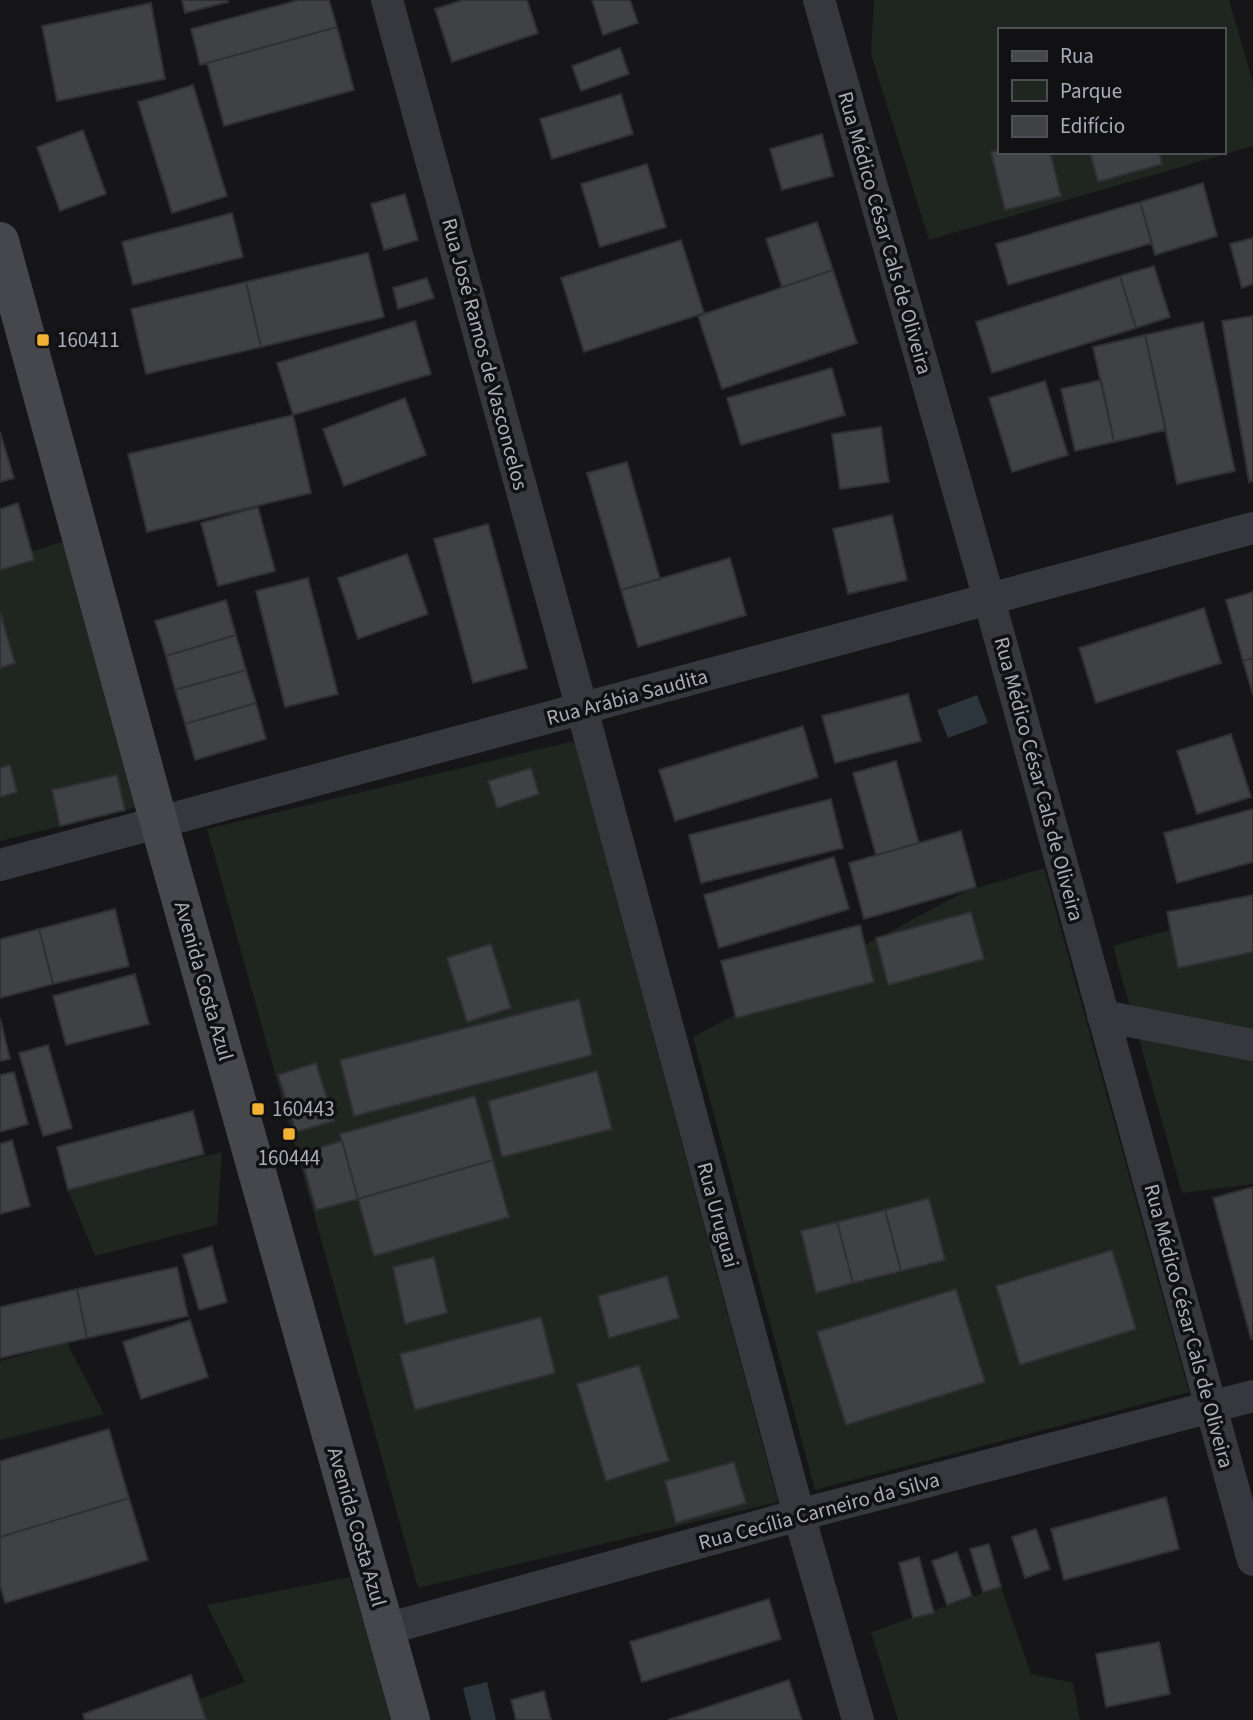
<svg xmlns="http://www.w3.org/2000/svg" width="1253" height="1720" font-family="'Source Sans 3',sans-serif">
  <rect width="100%" height="100%" fill="#161618"/>
  <path fill="#1e261f" fill-rule="evenodd" d="M 874,0 L 1229,0 L 1253,83 L 1253,146 L 929,240 L 871,54 ZM 999,30 L 1223,30 L 1223,152 L 999,152 Z
    M 67,540 L 137,807 L 0,841 L 0,562 Z
    M 574,741 L 778,1502 L 418,1588 L 207,829 Z
    M 1044,868 L 1189,1392 L 815,1490 L 693,1037 L 966,891 Z
    M 1253,906 L 1253,1184 L 1182,1193 L 1113,946 Z
    M 222,1152 L 217,1225 L 95,1256 L 68,1190 Z
    M 67,1343 L 104,1414 L 0,1440 L 0,1361 Z
    M 350,1577 L 393,1720 L 206,1720 L 199,1699 L 245,1682 L 207,1605 Z
    M 1001,1587 L 1031,1674 L 1073,1683 L 1080,1720 L 898,1720 L 871,1632 Z"/>
  <path fill="#2c353c" d="M 977,695 L 988,723 L 948,738 L 937,710 Z
    M 487,1682 L 496,1720 L 471,1720 L 463,1688 Z"/>
  <path fill="#404145" stroke="#303034" stroke-width="2" d="M 182,0 L 227,0 L 228,2 L 185,13 Z
    M 299,0 L 329,0 L 337,27 L 200,65 L 191,29 Z
    M 463,0 L 527,0 L 538,33 L 452,62 L 435,9 Z
    M 592,0 L 630,0 L 638,23 L 603,35 Z
    M 151,3 L 165,79 L 57,101 L 42,26 Z
    M 337,27 L 354,90 L 224,126 L 207,63 Z
    M 620,48 L 629,74 L 581,91 L 572,66 Z
    M 193,85 L 227,196 L 172,213 L 138,102 Z
    M 621,94 L 633,134 L 552,159 L 540,119 Z
    M 83,130 L 106,194 L 60,211 L 37,147 Z
    M 822,134 L 833,176 L 782,190 L 770,149 Z
    M 999,150 L 999,152 L 1050,152 L 1061,196 L 1005,210 L 991,152 Z
    M 1090,152 L 1159,152 L 1162,164 L 1098,182 Z
    M 647,164 L 666,227 L 600,247 L 581,184 Z
    M 1203,183 L 1217,236 L 1155,255 L 1140,202 Z
    M 405,194 L 418,240 L 384,250 L 371,204 Z
    M 1140,202 L 1152,243 L 1008,285 L 996,244 Z
    M 232,213 L 243,257 L 133,285 L 122,242 Z
    M 817,222 L 833,270 L 782,287 L 766,239 Z
    M 1253,238 L 1253,284 L 1242,288 L 1230,244 Z
    M 681,240 L 704,313 L 584,352 L 561,278 Z
    M 368,253 L 384,317 L 261,347 L 246,282 Z
    M 1154,266 L 1170,317 L 1136,328 L 1120,276 Z
    M 833,270 L 857,343 L 722,389 L 698,316 Z
    M 1120,276 L 1136,328 L 992,373 L 976,322 Z
    M 427,278 L 434,298 L 398,309 L 393,288 Z
    M 246,282 L 261,347 L 146,374 L 131,309 Z
    M 1253,316 L 1253,481 L 1249,482 L 1222,321 Z
    M 415,321 L 431,374 L 293,415 L 277,363 Z
    M 1203,322 L 1235,471 L 1177,484 L 1145,335 Z
    M 1145,335 L 1166,430 L 1114,442 L 1093,347 Z
    M 832,368 L 845,415 L 741,445 L 727,398 Z
    M 1101,380 L 1114,442 L 1075,451 L 1061,389 Z
    M 1045,381 L 1068,455 L 1012,472 L 989,398 Z
    M 405,398 L 426,455 L 344,486 L 323,429 Z
    M 293,415 L 311,493 L 147,532 L 128,454 Z
    M 881,427 L 889,482 L 840,489 L 832,434 Z
    M 0,432 L 14,478 L 0,482 Z
    M 627,462 L 660,579 L 621,590 L 587,473 Z
    M 18,503 L 34,560 L 0,570 L 0,509 Z
    M 258,507 L 275,571 L 218,586 L 201,523 Z
    M 892,515 L 907,580 L 848,594 L 833,529 Z
    M 488,524 L 527,668 L 473,683 L 434,539 Z
    M 407,554 L 428,614 L 358,639 L 338,578 Z
    M 730,558 L 746,615 L 638,647 L 621,590 Z
    M 308,578 L 338,694 L 285,707 L 256,591 Z
    M 1253,592 L 1253,658 L 1243,661 L 1226,600 Z
    M 226,600 L 236,635 L 166,656 L 155,621 Z
    M 1204,608 L 1221,663 L 1096,703 L 1079,648 Z
    M 0,612 L 15,663 L 0,668 Z
    M 236,635 L 246,670 L 175,690 L 166,656 Z
    M 1253,658 L 1253,695 L 1243,661 Z
    M 246,670 L 256,703 L 185,724 L 175,690 Z
    M 908,694 L 921,741 L 835,763 L 822,716 Z
    M 256,703 L 266,739 L 195,760 L 185,724 Z
    M 803,726 L 818,777 L 675,821 L 659,770 Z
    M 1231,734 L 1251,797 L 1197,814 L 1177,751 Z
    M 896,761 L 919,843 L 876,855 L 853,773 Z
    M 10,765 L 17,792 L 0,797 L 0,768 Z
    M 531,768 L 539,794 L 497,808 L 488,781 Z
    M 117,775 L 125,810 L 60,826 L 52,790 Z
    M 831,799 L 843,848 L 701,883 L 689,835 Z
    M 1253,809 L 1253,862 L 1177,883 L 1164,833 Z
    M 961,831 L 976,887 L 864,919 L 849,863 Z
    M 834,857 L 849,909 L 719,948 L 704,895 Z
    M 1253,895 L 1253,952 L 1178,968 L 1167,912 Z
    M 115,909 L 129,966 L 53,984 L 39,929 Z
    M 971,912 L 984,959 L 888,985 L 876,938 Z
    M 860,925 L 874,982 L 736,1018 L 721,961 Z
    M 39,929 L 53,984 L 0,998 L 0,939 Z
    M 491,944 L 511,1008 L 467,1022 L 447,958 Z
    M 135,974 L 149,1024 L 66,1045 L 53,996 Z
    M 579,999 L 592,1055 L 354,1116 L 340,1060 Z
    M 0,1018 L 10,1059 L 0,1061 Z
    M 48,1045 L 72,1128 L 43,1136 L 19,1053 Z
    M 316,1063 L 334,1121 L 296,1132 L 278,1075 Z
    M 597,1071 L 612,1129 L 502,1157 L 488,1101 Z
    M 14,1072 L 28,1124 L 0,1132 L 0,1075 Z
    M 475,1096 L 493,1160 L 358,1199 L 340,1134 Z
    M 193,1111 L 204,1154 L 68,1190 L 57,1147 Z
    M 12,1140 L 30,1206 L 0,1214 L 0,1144 Z
    M 342,1141 L 358,1199 L 316,1210 L 300,1153 Z
    M 493,1160 L 509,1217 L 374,1256 L 358,1199 Z
    M 1253,1187 L 1253,1339 L 1251,1339 L 1213,1198 Z
    M 929,1198 L 945,1260 L 901,1271 L 885,1210 Z
    M 885,1210 L 901,1271 L 853,1283 L 837,1222 Z
    M 837,1222 L 853,1283 L 816,1293 L 801,1231 Z
    M 212,1246 L 227,1302 L 199,1310 L 183,1255 Z
    M 1112,1250 L 1136,1329 L 1020,1365 L 996,1286 Z
    M 434,1257 L 447,1313 L 405,1324 L 393,1267 Z
    M 177,1267 L 188,1316 L 87,1338 L 77,1289 Z
    M 667,1276 L 679,1318 L 609,1338 L 598,1296 Z
    M 77,1289 L 87,1338 L 0,1358 L 0,1307 Z
    M 956,1289 L 985,1382 L 846,1425 L 817,1332 Z
    M 541,1317 L 555,1373 L 415,1410 L 400,1354 Z
    M 190,1320 L 208,1377 L 141,1399 L 123,1342 Z
    M 639,1365 L 669,1461 L 606,1481 L 577,1384 Z
    M 109,1429 L 129,1498 L 0,1537 L 0,1461 Z
    M 734,1462 L 746,1503 L 676,1523 L 665,1481 Z
    M 1166,1497 L 1179,1549 L 1064,1580 L 1051,1529 Z
    M 129,1498 L 148,1560 L 5,1603 L 0,1585 L 0,1537 Z
    M 1036,1529 L 1050,1569 L 1025,1578 L 1012,1537 Z
    M 989,1544 L 1001,1587 L 983,1592 L 970,1549 Z
    M 957,1552 L 972,1596 L 947,1605 L 932,1561 Z
    M 919,1557 L 934,1613 L 913,1618 L 899,1563 Z
    M 769,1599 L 781,1639 L 642,1682 L 630,1642 Z
    M 1159,1642 L 1170,1694 L 1106,1707 L 1096,1654 Z
    M 191,1675 L 206,1720 L 85,1720 L 83,1714 Z
    M 789,1680 L 802,1720 L 668,1720 Z
    M 544,1691 L 551,1720 L 516,1720 L 511,1700 Z"/>
  <g fill="none" stroke-linecap="round" stroke-linejoin="round">
    <path stroke="#37383d" stroke-width="32" d="M 387,0 L 582,709 L 799,1515 L 858,1720
      M 819,0 L 989,599 L 1253,1560
      M 0,865 L 1253,528
      M 1103,1016 L 1253,1045
      M 386,1629 L 799,1515 L 1253,1396"/>
    <path stroke="#45474d" stroke-width="38" d="M 0,241 L 159,823 L 411,1720"/>
  </g>
  <g fill="#f2b134" stroke="#111113" stroke-width="2.5">
    <rect x="36" y="333" width="14" height="14" rx="3.5"/>
    <rect x="251" y="1102" width="14" height="14" rx="3.5"/>
    <rect x="282" y="1127" width="14" height="14" rx="3.5"/>
  </g>
  <g text-anchor="middle" stroke-width="7" stroke-linejoin="round" paint-order="stroke">
    <g font-size="21" fill="#a8adb8" stroke="#111113">
      <text transform="translate(885 233) rotate(74)" y="7">Rua Médico César Cals de Oliveira</text>
      <text transform="translate(485 354) rotate(75)" y="7">Rua José Ramos de Vasconcelos</text>
      <text transform="translate(627 697) rotate(-15)" y="7">Rua Arábia Saudita</text>
      <text transform="translate(1039 779) rotate(75)" y="7">Rua Médico César Cals de Oliveira</text>
      <text transform="translate(204 981) rotate(74)" y="7">Avenida Costa Azul</text>
      <text transform="translate(718 1215) rotate(75)" y="7">Rua Uruguai</text>
      <text transform="translate(1189 1326) rotate(75)" y="7">Rua Médico César Cals de Oliveira</text>
      <text transform="translate(819 1511) rotate(-15)" y="7">Rua Cecília Carneiro da Silva</text>
      <text transform="translate(357 1527) rotate(74)" y="7">Avenida Costa Azul</text>
    </g>
    <g font-size="21" fill="#a8adb8" stroke="#111113" text-anchor="start">
      <text x="57" y="347">160411</text>
      <text x="272" y="1116">160443</text>
      <text x="289" y="1165" text-anchor="middle">160444</text>
    </g>
  </g>
  <rect x="998" y="28" width="228" height="126" fill="#111113" stroke="#4d4f55" stroke-width="2"/>
  <rect x="1012" y="51" width="35" height="10" fill="#45474d" stroke="#4d4f55" stroke-width="2"/>
  <text x="1060" y="63" font-size="21" fill="#a8adb8">Rua</text>
  <rect x="1012" y="80" width="35" height="21" fill="#1e261f" stroke="#4d4f55" stroke-width="2"/>
  <text x="1060" y="98" font-size="21" fill="#a8adb8">Parque</text>
  <rect x="1012" y="116" width="35" height="21" fill="#404145" stroke="#4d4f55" stroke-width="2"/>
  <text x="1060" y="133" font-size="21" fill="#a8adb8">Edifício</text>
</svg>
